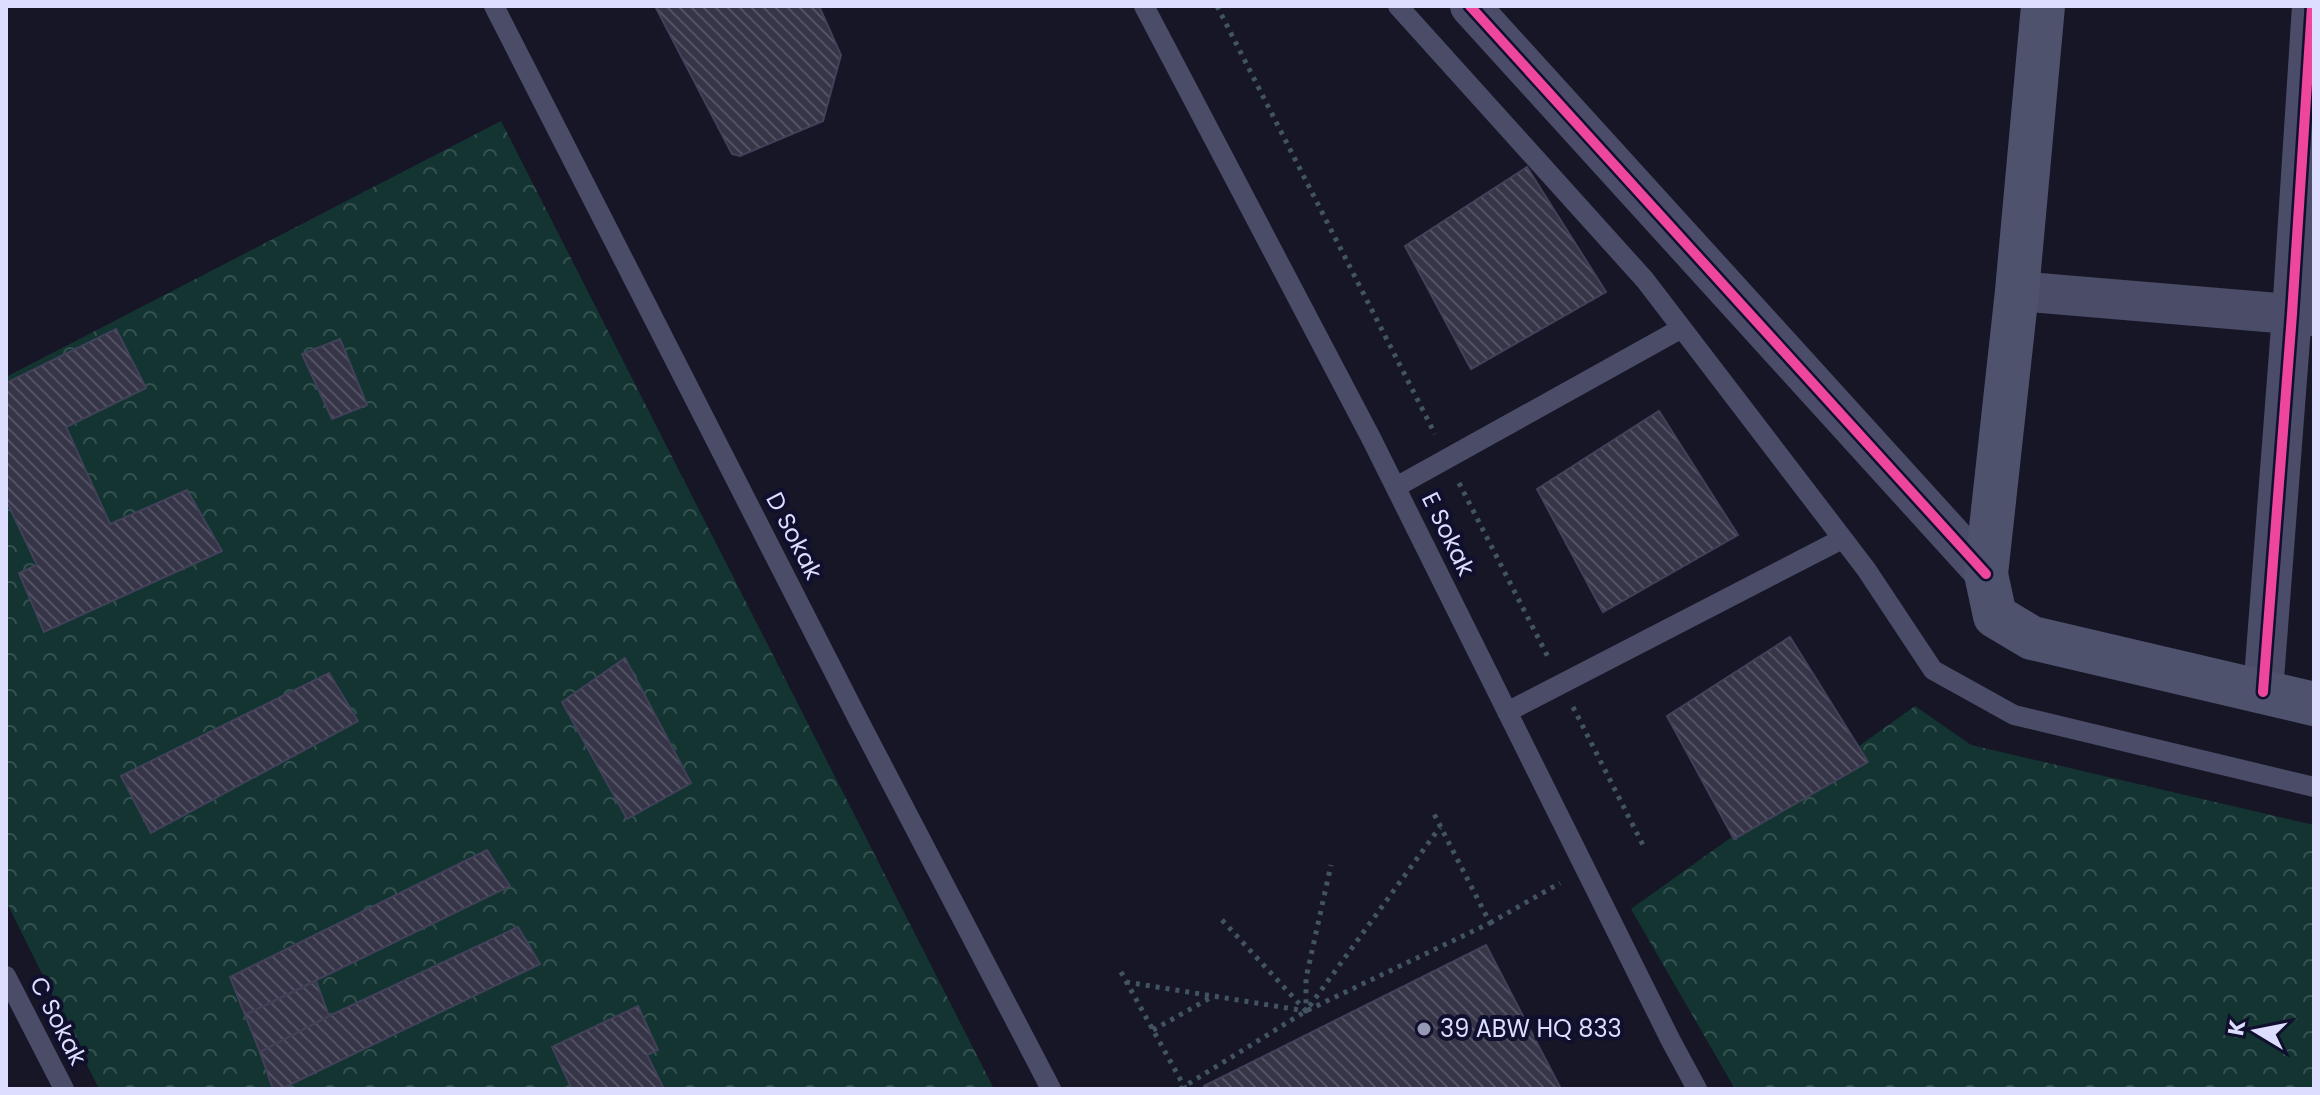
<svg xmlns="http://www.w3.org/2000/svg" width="2320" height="1095" font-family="Poppins,sans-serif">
  <defs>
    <pattern id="forest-crowns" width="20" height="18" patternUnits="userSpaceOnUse" patternTransform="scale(2)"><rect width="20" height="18" fill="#133431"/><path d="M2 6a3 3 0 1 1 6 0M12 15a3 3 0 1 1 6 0" fill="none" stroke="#355150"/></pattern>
    <pattern id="building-back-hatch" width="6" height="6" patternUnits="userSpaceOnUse" patternTransform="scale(2)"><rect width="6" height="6" fill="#363548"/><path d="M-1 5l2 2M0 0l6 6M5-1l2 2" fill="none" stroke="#535263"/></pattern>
  </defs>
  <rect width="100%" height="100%" fill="#161627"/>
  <path fill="url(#forest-crowns)" d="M 501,121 L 994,1089 L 99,1089 L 6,901 L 6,377 Z
    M 1915,706 L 1971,745 L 2314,825 L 2314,1089 L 1735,1089 L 1631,909 Z"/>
  <path fill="url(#building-back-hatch)" stroke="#42415a" stroke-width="2" d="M 655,6 L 819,6 L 841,55 L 823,121 L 740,156 L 732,154 Z
    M 1527,167 L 1606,292 L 1471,369 L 1405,246 Z
    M 116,329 L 146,388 L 66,427 L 110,524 L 187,490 L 222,551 L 44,632 L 19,573 L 37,565 L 6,500 L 6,383 Z
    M 340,339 L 367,405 L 332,419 L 302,354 Z
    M 1659,411 L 1738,535 L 1603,612 L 1537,489 Z
    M 1790,637 L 1868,762 L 1734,839 L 1667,716 Z
    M 625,658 L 691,783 L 627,819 L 562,702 Z
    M 329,673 L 358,721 L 151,833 L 121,776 Z
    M 487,850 L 510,886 L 245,1015 L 230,977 Z
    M 518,927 L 540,964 L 281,1089 L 273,1089 L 260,1052 L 329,1016 Z
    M 1486,945 L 1561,1089 L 1206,1089 L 1204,1086 Z
    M 316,981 L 329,1016 L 260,1052 L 245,1015 Z
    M 638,1006 L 658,1050 L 647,1055 L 664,1089 L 572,1089 L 552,1047 Z"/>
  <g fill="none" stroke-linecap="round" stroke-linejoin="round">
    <path stroke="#425462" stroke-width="5" stroke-dasharray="4 6" stroke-linecap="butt" d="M 1217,6 L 1435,434
      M 1459,483 L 1549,659
      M 1573,707 L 1645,849
      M 1222,920 L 1306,1011 L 1440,827
      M 1490,923 L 1560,883
      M 1121,972 L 1185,1088
      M 1126,982 L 1306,1011 L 1306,978 L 1331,865
      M 1153,1030 L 1210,998
      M 1180,1089 L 1306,1011 L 1490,923 L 1433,812"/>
    <path stroke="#4b4d68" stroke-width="20" d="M 494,6 L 859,721 L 1051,1089
      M 1144,6 L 1371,438 L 1671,1041 L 1697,1089
      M 1398,6 L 1645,280 L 1866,569 L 1933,670 L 2014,715 L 2314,787
      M 1396,487 L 1682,328
      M 1507,712 L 1842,539
      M 6,976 L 64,1089"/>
    <path stroke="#4b4d68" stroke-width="40" d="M 1470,6 L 1986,574
      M 2017,291 L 2314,316
      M 2263,692 L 2292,314 L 2312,6"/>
    <path stroke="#4f526d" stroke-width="44" d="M 2043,6 L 2017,291 L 1986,574 L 1995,616 L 2032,638 L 2314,704"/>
    <g stroke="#100f2e" stroke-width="15">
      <path id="cycleway" d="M 1470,6 L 1986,574
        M 2263,692 L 2292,314 L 2312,6"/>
    </g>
    <use href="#cycleway" stroke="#ed469a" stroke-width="10"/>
  </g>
  <circle fill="#9798b3" stroke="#100f2e" stroke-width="3" cx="1424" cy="1029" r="8"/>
  <g text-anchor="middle" stroke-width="8" stroke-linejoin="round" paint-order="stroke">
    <g font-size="24" fill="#dddeff" stroke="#100f2e">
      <text transform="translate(1448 534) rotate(64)" y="8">E Sokak</text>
      <text transform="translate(794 536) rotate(63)" y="8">D Sokak</text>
      <text transform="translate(58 1021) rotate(63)" y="8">C Sokak</text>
    </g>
    <g font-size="24" fill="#dddeff" stroke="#100f2e" text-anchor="start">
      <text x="1440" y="1037">39 ABW HQ 833</text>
    </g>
  </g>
  <rect width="2320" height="1095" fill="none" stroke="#dddeff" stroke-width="16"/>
  <g transform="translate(2256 1031) rotate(280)" stroke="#100f2e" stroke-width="6" paint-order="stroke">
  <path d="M0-6L14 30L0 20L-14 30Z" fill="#dddeff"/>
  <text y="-12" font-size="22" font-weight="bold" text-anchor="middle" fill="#dddeff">K</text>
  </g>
</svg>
